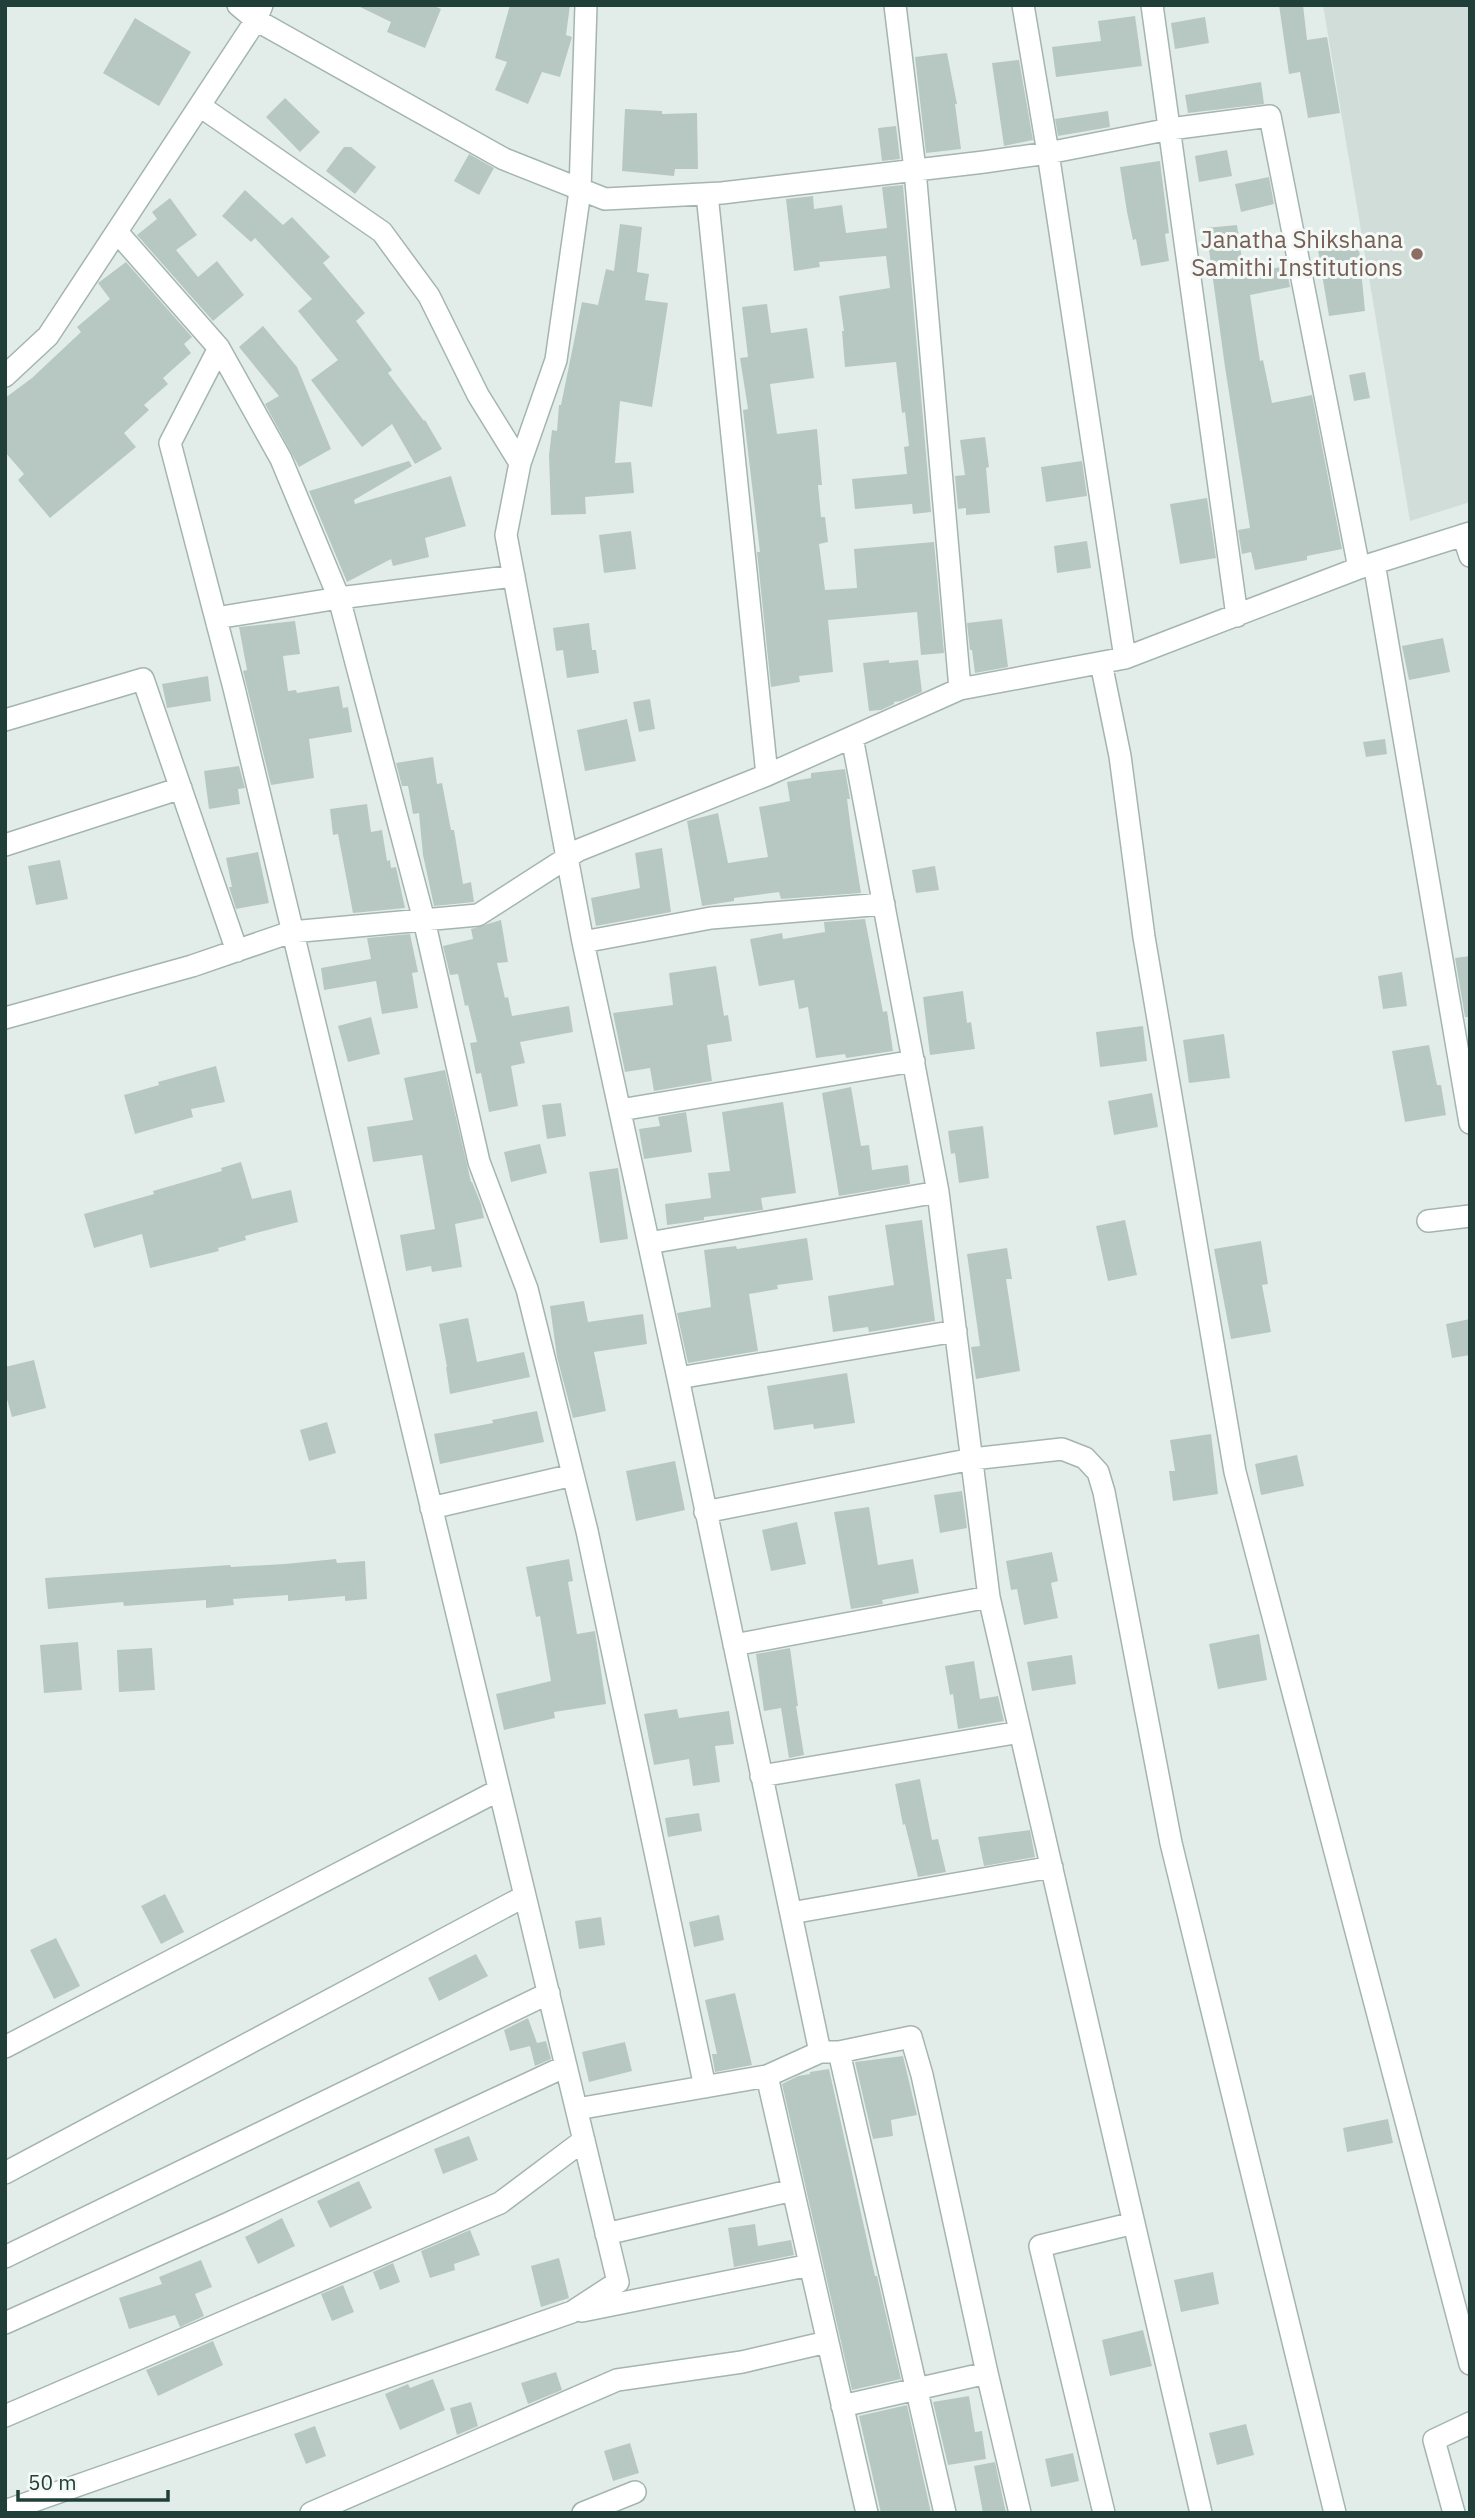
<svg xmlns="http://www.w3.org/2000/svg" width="1475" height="2518" font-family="'IBM Plex Sans',sans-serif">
  <rect width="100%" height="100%" fill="#e2ede9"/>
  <path fill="#d0ddd8" d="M 1323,5 L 1470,5 L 1470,502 L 1410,521 Z"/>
  <path fill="#b7c8c2" d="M 356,5 L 432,5 L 441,9 L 425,48 L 387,32 L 391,22 Z
    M 510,5 L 570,5 L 566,35 L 572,37 L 560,77 L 542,72 L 528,104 L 495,90 L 507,62 L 495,58 Z
    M 1279,5 L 1303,5 L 1307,40 L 1327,37 L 1340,113 L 1308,118 L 1300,72 L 1289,74 Z
    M 1135,16 L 1142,66 L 1056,77 L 1052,47 L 1101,41 L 1098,21 Z
    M 1205,17 L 1209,43 L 1175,49 L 1171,23 Z
    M 135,18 L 191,52 L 159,106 L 103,73 Z
    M 947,53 L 957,104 L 955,104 L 961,149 L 926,153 L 915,57 Z
    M 1019,60 L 1033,140 L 1004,146 L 992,63 Z
    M 1261,82 L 1264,104 L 1188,113 L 1185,95 Z
    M 285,98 L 320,132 L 300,152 L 266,117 Z
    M 625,109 L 662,111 L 662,114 L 697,113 L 698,169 L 675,169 L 674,176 L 622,171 Z
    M 1108,111 L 1110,127 L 1058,136 L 1055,119 Z
    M 896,126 L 900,159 L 882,161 L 878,128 Z
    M 344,147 L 351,147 L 376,167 L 355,194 L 326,171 Z
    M 1227,150 L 1232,176 L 1199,182 L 1195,156 Z
    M 469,154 L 494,168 L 479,195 L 454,181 Z
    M 1160,161 L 1169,233 L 1165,234 L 1169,261 L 1141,266 L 1136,239 L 1133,240 L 1127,212 L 1120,167 Z
    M 1269,177 L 1274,204 L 1241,212 L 1235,184 Z
    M 903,185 L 931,512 L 913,514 L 912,504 L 855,509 L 852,479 L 907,474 L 904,447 L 909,446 L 905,412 L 902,413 L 896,362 L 845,367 L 842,331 L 844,331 L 839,296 L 890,288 L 886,256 L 819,262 L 820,267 L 794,271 L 786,199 L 813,196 L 814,209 L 842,205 L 846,233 L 887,228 L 882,187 Z
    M 245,190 L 283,225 L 292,217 L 330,257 L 323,263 L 365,313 L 356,321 L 392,370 L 388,373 L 424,421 L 425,420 L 442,449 L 415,464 L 392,424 L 362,447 L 311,380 L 338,360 L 298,311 L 312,299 L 255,238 L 251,242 L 222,216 Z
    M 170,198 L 197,235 L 176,250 L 198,277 L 217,261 L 244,295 L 213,321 L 137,235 L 157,219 L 152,212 Z
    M 620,224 L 642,227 L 637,272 L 649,274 L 645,300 L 668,303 L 652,407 L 620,401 L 615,463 L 631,462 L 634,493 L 585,497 L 586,514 L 551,515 L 549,455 L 552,430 L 557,431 L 559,405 L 561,405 L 582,302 L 598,305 L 606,269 L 614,271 Z
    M 1237,225 L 1244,274 L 1286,266 L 1290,287 L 1250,295 L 1260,361 L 1263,360 L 1272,403 L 1312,395 L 1342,549 L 1307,556 L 1307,560 L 1255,570 L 1251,552 L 1242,554 L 1238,530 L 1250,528 L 1225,367 L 1206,228 Z
    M 1358,238 L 1365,311 L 1329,316 L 1317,244 Z
    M 126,262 L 192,337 L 184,344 L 191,353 L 163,378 L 168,384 L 144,405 L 149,410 L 124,433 L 136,447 L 50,518 L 18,480 L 24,474 L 5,452 L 5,398 L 32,378 L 81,332 L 77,327 L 110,299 L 98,283 Z
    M 767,304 L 771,333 L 807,328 L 814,378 L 770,384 L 777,434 L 817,429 L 822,485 L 818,485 L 821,517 L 825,517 L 828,542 L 819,544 L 825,590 L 857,588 L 854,549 L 934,542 L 944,653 L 921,655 L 917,612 L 828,620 L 833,672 L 799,676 L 800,682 L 771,687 L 757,552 L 760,552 L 743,410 L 748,409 L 740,358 L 748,357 L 742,307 Z
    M 263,326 L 297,367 L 331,449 L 299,467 L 265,404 L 279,396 L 239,347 Z
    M 1365,372 L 1370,398 L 1354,401 L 1349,375 Z
    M 985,437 L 989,467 L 986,468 L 990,513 L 966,515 L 966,508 L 958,509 L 955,476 L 965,475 L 960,440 Z
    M 409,461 L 412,466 L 354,500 L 355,504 L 451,476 L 466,526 L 425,538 L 429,557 L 393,566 L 391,559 L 347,582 L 309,491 Z
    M 1082,461 L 1087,496 L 1046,502 L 1041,467 Z
    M 1207,498 L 1216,558 L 1180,564 L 1170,504 Z
    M 631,531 L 636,569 L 604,573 L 599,535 Z
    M 1087,541 L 1091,568 L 1057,573 L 1054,546 Z
    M 1002,619 L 1008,667 L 975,673 L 972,650 L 970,650 L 967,623 Z
    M 295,621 L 300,654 L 283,656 L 288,691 L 296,690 L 297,693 L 339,686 L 343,708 L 348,707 L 352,732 L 309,739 L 314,778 L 271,785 L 243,671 L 247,670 L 239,627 Z
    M 589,623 L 592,650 L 596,650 L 599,673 L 567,678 L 563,650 L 556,651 L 553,628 Z
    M 1443,638 L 1450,672 L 1409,680 L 1402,646 Z
    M 889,660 L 889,663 L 918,660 L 922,692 L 901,701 L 894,702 L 894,704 L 881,710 L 869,711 L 863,663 Z
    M 208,676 L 211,701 L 167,708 L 162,684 Z
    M 650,699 L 655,729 L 639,732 L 633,702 Z
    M 627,719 L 636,761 L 585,771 L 577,730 Z
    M 1385,739 L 1387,754 L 1366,757 L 1363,742 Z
    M 433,757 L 437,784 L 442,783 L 451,830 L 454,830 L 463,884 L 471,882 L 474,902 L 434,906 L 423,855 L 419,813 L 413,814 L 408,786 L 402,786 L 396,763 Z
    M 239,766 L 245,788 L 238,789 L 240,804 L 209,809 L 204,771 Z
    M 845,769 L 850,799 L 847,799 L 851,830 L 861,893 L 781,899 L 779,892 L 734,898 L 734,901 L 702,906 L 687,821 L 718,813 L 728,863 L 768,857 L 759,807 L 790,801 L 787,782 L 811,778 L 811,773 Z
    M 367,804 L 371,832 L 382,830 L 387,861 L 390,860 L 391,868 L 396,867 L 405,908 L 353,913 L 338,834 L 333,835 L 330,809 Z
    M 662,848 L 671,912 L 596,926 L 591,898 L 640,888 L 635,853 Z
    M 258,852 L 269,903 L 236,909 L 229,887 L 232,887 L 226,858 Z
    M 60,860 L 68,899 L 36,905 L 28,866 Z
    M 935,866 L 939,890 L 916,893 L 912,870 Z
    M 865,919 L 883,1012 L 887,1011 L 893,1051 L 846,1058 L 845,1054 L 816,1058 L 808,1007 L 799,1009 L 794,980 L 759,986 L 750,939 L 782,933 L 783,939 L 825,932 L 824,922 Z
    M 501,920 L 508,962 L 497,963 L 505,998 L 508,997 L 512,1016 L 569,1006 L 573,1032 L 520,1042 L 525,1063 L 511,1066 L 518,1106 L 489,1112 L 481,1073 L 476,1074 L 470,1043 L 477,1042 L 468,1005 L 465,1006 L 458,974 L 450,975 L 443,946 L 473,939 L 471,929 Z
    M 410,934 L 418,972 L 412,973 L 418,1008 L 382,1014 L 376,981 L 324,990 L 321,968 L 371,959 L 367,938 Z
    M 1470,956 L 1470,1017 L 1465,1017 L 1455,958 Z
    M 716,966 L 724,1016 L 728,1015 L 732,1041 L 707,1045 L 712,1081 L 654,1091 L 650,1068 L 625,1072 L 613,1013 L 673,1005 L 669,973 Z
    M 1402,972 L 1407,1006 L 1383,1009 L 1378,976 Z
    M 963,991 L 967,1023 L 971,1022 L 975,1049 L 930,1055 L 923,997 Z
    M 371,1017 L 380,1054 L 348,1062 L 338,1026 Z
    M 1143,1026 L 1147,1061 L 1100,1067 L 1096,1032 Z
    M 1224,1034 L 1230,1078 L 1189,1083 L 1183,1040 Z
    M 1429,1045 L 1437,1085 L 1441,1085 L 1446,1115 L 1405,1122 L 1392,1051 Z
    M 216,1066 L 225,1102 L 191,1109 L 193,1117 L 135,1134 L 124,1095 L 159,1085 L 158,1082 Z
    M 445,1070 L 471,1182 L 472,1182 L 481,1204 L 484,1218 L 455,1224 L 462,1267 L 432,1272 L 431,1266 L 406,1271 L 400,1235 L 435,1229 L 422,1155 L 373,1162 L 367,1127 L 413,1120 L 404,1078 Z
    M 851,1087 L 861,1146 L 869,1145 L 872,1170 L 908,1165 L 910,1184 L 839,1196 L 822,1093 Z
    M 1152,1093 L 1158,1127 L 1114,1135 L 1108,1101 Z
    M 783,1102 L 796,1193 L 761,1198 L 763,1210 L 704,1217 L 704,1220 L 667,1225 L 665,1204 L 711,1198 L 708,1173 L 730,1171 L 722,1112 Z
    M 561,1103 L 566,1136 L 547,1139 L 542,1105 Z
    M 686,1112 L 692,1152 L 644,1159 L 639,1129 L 660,1126 L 658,1117 Z
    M 983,1126 L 989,1178 L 959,1183 L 955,1153 L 951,1154 L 948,1131 Z
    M 540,1144 L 547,1173 L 511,1182 L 504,1152 Z
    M 241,1162 L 252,1199 L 291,1190 L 298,1222 L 245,1236 L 246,1240 L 218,1248 L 219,1251 L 150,1268 L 142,1234 L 94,1248 L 84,1214 L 154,1194 L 153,1191 L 222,1171 L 221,1168 Z
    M 618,1168 L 628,1239 L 600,1243 L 589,1172 Z
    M 922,1220 L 935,1321 L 869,1332 L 868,1327 L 833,1332 L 828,1296 L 894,1285 L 885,1225 Z
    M 1125,1220 L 1137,1275 L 1108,1281 L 1096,1226 Z
    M 807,1238 L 813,1280 L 777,1285 L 778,1289 L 749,1294 L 758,1351 L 688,1363 L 677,1313 L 711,1307 L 704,1250 L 736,1246 L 737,1249 Z
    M 1261,1241 L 1268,1284 L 1262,1285 L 1271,1332 L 1231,1339 L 1214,1249 Z
    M 1007,1248 L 1012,1279 L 1006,1279 L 1020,1371 L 976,1379 L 971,1347 L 980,1346 L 967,1254 Z
    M 584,1301 L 588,1322 L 643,1314 L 647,1344 L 594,1352 L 606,1411 L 573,1418 L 557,1357 L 550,1306 Z
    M 468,1318 L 477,1362 L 524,1352 L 530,1377 L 450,1394 L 446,1367 L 447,1367 L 439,1324 Z
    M 1470,1319 L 1470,1355 L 1452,1358 L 1446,1324 Z
    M 34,1360 L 46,1408 L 12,1417 L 5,1392 L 5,1367 Z
    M 847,1373 L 855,1423 L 814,1429 L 813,1424 L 774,1430 L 767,1386 Z
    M 537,1411 L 544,1442 L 440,1464 L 434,1434 L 493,1423 L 492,1420 Z
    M 327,1422 L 336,1453 L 309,1461 L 300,1430 Z
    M 1211,1434 L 1218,1494 L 1173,1501 L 1169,1471 L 1175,1471 L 1170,1440 Z
    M 1297,1455 L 1304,1486 L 1261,1495 L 1255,1464 Z
    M 675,1461 L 685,1510 L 636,1521 L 626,1471 Z
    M 962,1491 L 967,1528 L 940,1533 L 934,1495 Z
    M 869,1507 L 878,1565 L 913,1559 L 919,1593 L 882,1600 L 883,1604 L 851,1609 L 834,1512 Z
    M 797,1522 L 806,1564 L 771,1571 L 762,1530 Z
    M 1052,1552 L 1058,1581 L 1051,1583 L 1058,1618 L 1024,1625 L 1017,1589 L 1011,1590 L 1006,1561 Z
    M 336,1559 L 337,1563 L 365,1561 L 367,1599 L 345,1601 L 345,1596 L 288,1601 L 288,1595 L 233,1599 L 234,1605 L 206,1608 L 206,1600 L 124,1606 L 123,1602 L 48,1609 L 45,1578 L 230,1565 L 231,1567 L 285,1564 Z
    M 569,1559 L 573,1581 L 568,1582 L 577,1634 L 595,1631 L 606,1704 L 554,1712 L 555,1718 L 504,1730 L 496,1694 L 551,1681 L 540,1616 L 536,1617 L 526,1567 Z
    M 1259,1634 L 1267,1680 L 1218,1689 L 1209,1644 Z
    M 78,1642 L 82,1690 L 44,1693 L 40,1645 Z
    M 152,1648 L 155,1690 L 119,1692 L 117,1650 Z
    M 790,1648 L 798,1706 L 796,1706 L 804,1755 L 789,1758 L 781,1708 L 764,1711 L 756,1654 Z
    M 1072,1655 L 1076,1684 L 1032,1691 L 1027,1662 Z
    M 974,1661 L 980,1699 L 998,1696 L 1004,1721 L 958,1729 L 953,1694 L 950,1695 L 945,1666 Z
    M 677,1709 L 679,1718 L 729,1711 L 734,1744 L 715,1746 L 720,1782 L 693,1786 L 689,1759 L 654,1765 L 644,1714 Z
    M 920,1779 L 932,1840 L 938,1839 L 946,1872 L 918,1877 L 905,1824 L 903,1825 L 895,1784 Z
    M 699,1813 L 702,1831 L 668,1837 L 665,1818 Z
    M 1030,1830 L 1035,1857 L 984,1866 L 978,1837 Z
    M 165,1894 L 184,1932 L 161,1944 L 141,1906 Z
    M 719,1915 L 724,1940 L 694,1947 L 689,1922 Z
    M 601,1917 L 605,1945 L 579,1949 L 575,1921 Z
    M 56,1938 L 80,1986 L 54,1999 L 30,1950 Z
    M 476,1954 L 488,1976 L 439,2001 L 428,1978 Z
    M 735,1993 L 752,2065 L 715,2072 L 712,2054 L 717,2054 L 705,2000 Z
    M 528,2018 L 537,2043 L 546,2041 L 551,2059 L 535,2066 L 530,2046 L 510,2051 L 504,2030 Z
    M 625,2042 L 632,2071 L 589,2082 L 582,2052 Z
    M 903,2056 L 917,2115 L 891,2120 L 893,2136 L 873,2139 L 855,2062 Z
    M 829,2069 L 875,2276 L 877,2276 L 901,2379 L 852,2390 L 782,2084 L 798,2076 L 810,2074 L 810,2072 Z
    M 1388,2119 L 1393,2143 L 1347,2152 L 1343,2128 Z
    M 469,2136 L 478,2160 L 443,2174 L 434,2149 Z
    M 359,2181 L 372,2208 L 330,2228 L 317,2201 Z
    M 282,2218 L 295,2246 L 258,2264 L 245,2237 Z
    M 755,2224 L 758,2246 L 791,2240 L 794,2255 L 734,2267 L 728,2228 Z
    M 470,2230 L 480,2255 L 454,2264 L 455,2270 L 430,2278 L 421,2251 Z
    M 559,2258 L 569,2298 L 541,2307 L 531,2266 Z
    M 201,2260 L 212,2287 L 195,2294 L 204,2316 L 180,2327 L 175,2315 L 129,2329 L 119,2298 L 162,2284 L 159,2277 Z
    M 393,2263 L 400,2282 L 380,2290 L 373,2272 Z
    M 1213,2272 L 1219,2304 L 1181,2312 L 1174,2280 Z
    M 343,2285 L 354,2312 L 332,2321 L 321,2294 Z
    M 1143,2330 L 1152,2366 L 1110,2376 L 1102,2340 Z
    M 213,2341 L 223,2365 L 158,2396 L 146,2370 Z
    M 556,2372 L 562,2390 L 528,2404 L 521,2383 Z
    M 433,2379 L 445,2410 L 400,2430 L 385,2394 L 408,2384 L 410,2388 Z
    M 969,2396 L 975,2432 L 982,2431 L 986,2459 L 948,2465 L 933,2402 Z
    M 471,2402 L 478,2426 L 457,2435 L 450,2408 Z
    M 907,2405 L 931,2513 L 881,2513 L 859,2416 Z
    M 1246,2424 L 1254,2455 L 1217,2465 L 1209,2433 Z
    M 315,2426 L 326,2456 L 306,2464 L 294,2434 Z
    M 630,2443 L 639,2473 L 613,2481 L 604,2451 Z
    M 1073,2453 L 1079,2481 L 1051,2487 L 1045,2459 Z
    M 995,2462 L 1006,2513 L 983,2513 L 974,2466 Z"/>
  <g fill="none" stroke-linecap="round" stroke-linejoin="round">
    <g stroke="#a4b5b1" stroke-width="24">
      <path id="minor" d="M 238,5 L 256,20 L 504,159 L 605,199 L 722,193 L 984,162 L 1048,153 L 1170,129 L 1270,116 L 1359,568
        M 586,5 L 580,191 L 556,360 L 520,463 L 506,535 L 583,942 L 678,1378 L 820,2052
        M 895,5 L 915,170 L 960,689
        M 1023,5 L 1048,153 L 1125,658
        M 1152,5 L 1237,616
        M 200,106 L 382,232 L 429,296 L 478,395 L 520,463
        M 707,194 L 767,775
        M 117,232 L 219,348 L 281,459 L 339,598 L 424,920 L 479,1162 L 527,1289 L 587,1531 L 705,2087
        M 5,376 L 48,336 L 256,20 L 262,5
        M 1463,535 L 1470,556
        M 1374,563 L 1470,1123
        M 216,618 L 339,598 L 514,576
        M 1101,663 L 1120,756 L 1144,937 L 1235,1472 L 1470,2364
        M 5,720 L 143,679 L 237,951
        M 852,737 L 938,1192 L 989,1597 L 1201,2513
        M 5,845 L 181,788
        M 583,942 L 711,918 L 884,904
        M 5,1018 L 192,966 L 291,932 L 478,915 L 579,850 L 767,775 L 960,689 L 1125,658 L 1359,568 L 1470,533
        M 620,1110 L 914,1061
        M 1428,1221 L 1470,1216
        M 649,1243 L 938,1192
        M 678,1378 L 956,1331
        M 431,1508 L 573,1475
        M 705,1512 L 972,1459 L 1062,1449 L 1085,1458 L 1098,1472 L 1104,1492 L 1171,1843 L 1335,2513
        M 734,1645 L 989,1597
        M 761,1776 L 1020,1732
        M 791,1913 L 1052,1867
        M 5,2047 L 499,1790
        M 839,2052 L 945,2513
        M 767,2076 L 867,2513
        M 577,2109 L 767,2076 L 820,2052 L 839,2052 L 911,2037 L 922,2075 L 987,2373 L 1020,2513
        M 5,2173 L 525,1896
        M 606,2234 L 793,2190
        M 5,2257 L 549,1993
        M 582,2311 L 810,2265
        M 5,2323 L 229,2223 L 566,2066
        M 842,2406 L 987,2373
        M 5,2416 L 500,2203 L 584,2140
        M 5,2511 L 572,2312 L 618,2282 L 234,688 L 170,443 L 219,348
        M 311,2513 L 617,2380 L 742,2362 L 827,2342
        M 583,2513 L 635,2492
        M 1104,2513 L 1040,2246 L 1134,2223
        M 1454,2513 L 1434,2440 L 1470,2423"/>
    </g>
    <use href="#minor" stroke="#fff" stroke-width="21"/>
  </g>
  <circle fill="#8d6e63" stroke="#f3f9f6" stroke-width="2.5" cx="1417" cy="254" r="7"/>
  <g text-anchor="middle" stroke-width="6" stroke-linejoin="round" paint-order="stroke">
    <g font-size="24" fill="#785e54" stroke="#f3f9f6" text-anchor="end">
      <text x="1403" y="248">Janatha Shikshana<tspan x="1403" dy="28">Samithi Institutions</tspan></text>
    </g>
  </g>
  <rect width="1475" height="2518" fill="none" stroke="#213f39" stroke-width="14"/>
  <path d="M18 2490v10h150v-10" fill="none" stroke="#213f39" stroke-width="3.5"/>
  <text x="28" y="2490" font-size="21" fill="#213f39" stroke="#f3f9f6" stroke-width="5" paint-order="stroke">50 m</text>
</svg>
